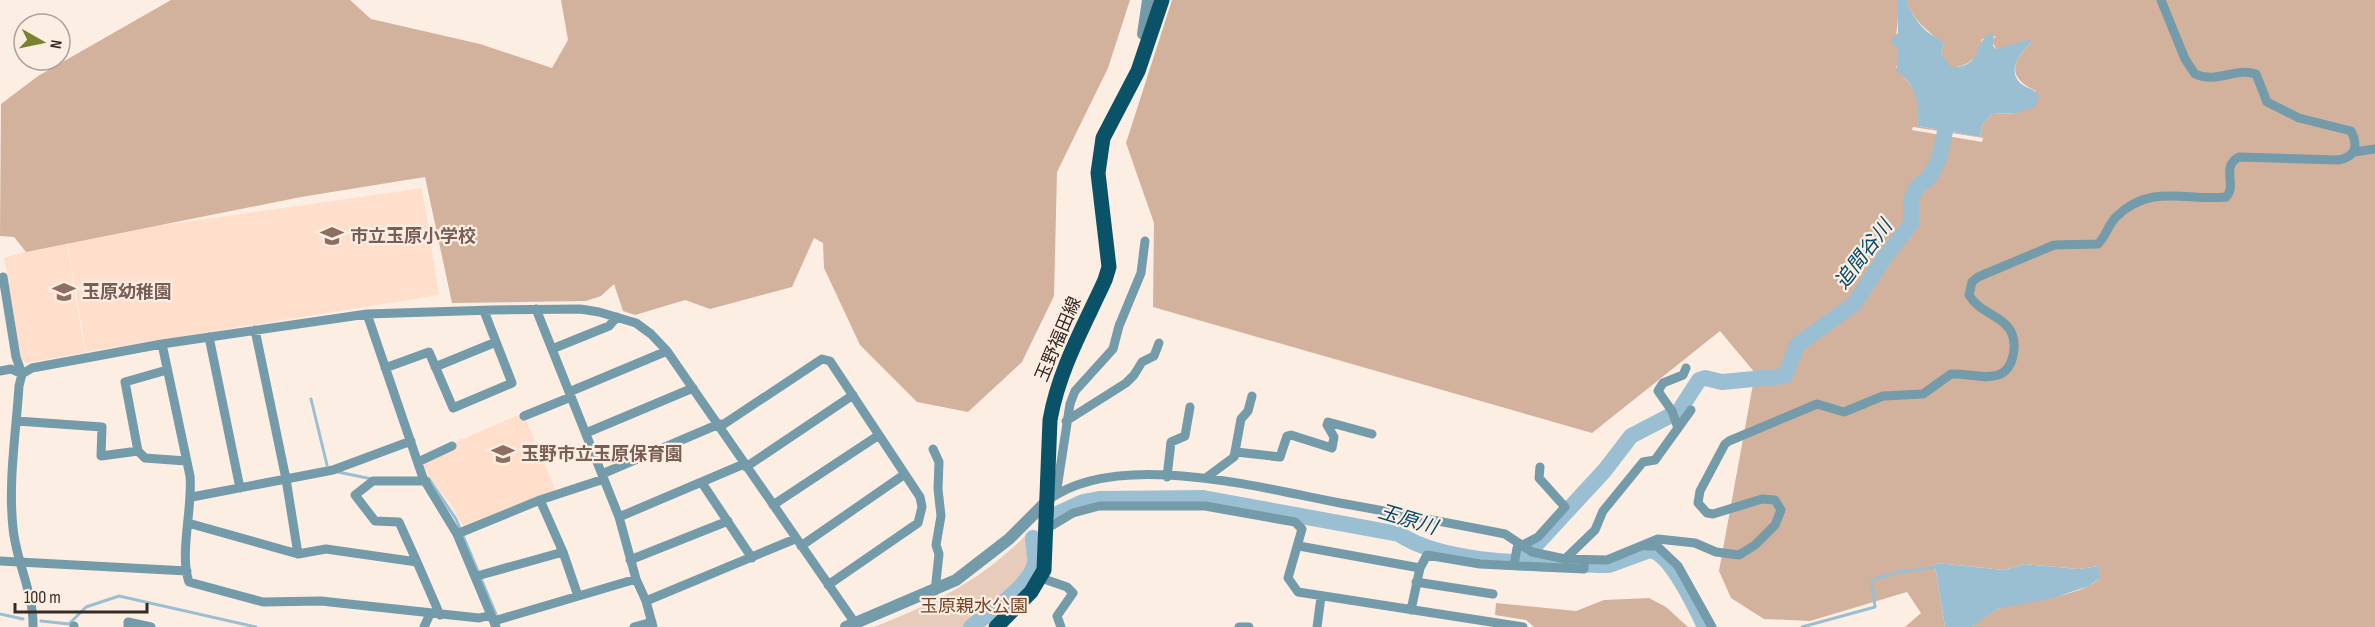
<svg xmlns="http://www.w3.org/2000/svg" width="2375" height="627" font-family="'Sofia Sans Condensed','Noto Sans JP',sans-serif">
  <rect width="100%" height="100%" fill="#fdeee4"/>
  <path fill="#ffdfcb" d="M 422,188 L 439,295 L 86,352 L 67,239 Z
    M 66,240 L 85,353 L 26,363 L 21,359 L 4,258 Z
    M 523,413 L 557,493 L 464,528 L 452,506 L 428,476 L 421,457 Z"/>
  <path fill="#e8ccbb" d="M 1029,532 L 1041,541 C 1040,549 1042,562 1039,570 C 1028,595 1000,608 983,627 L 874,627 C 937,602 981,581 1029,532 Z"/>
  <path fill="#d3b29d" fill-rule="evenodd" d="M 171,0 L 350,0 L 371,19 L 480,44 L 552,68 L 568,40 L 561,0 L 1130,0 L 1108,68 L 1057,172 L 1054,296 L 1022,362 L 968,412 L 917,402 L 860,345 L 824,268 L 823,243 L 814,238 L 792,287 L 710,309 L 685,300 L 635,315 L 623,311 L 614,284 L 601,296 L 586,301 L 452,303 L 425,177 L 301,197 L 26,252 L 14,237 L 0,236 L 1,104 L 38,76 Z
    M 1172,0 L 1897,0 C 1899,14 1897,26 1896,39 C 1895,51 1904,56 1896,67 L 1915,91 L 1919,104 L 1918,126 L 1980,137 L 1982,125 L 1992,114 L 2016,113 L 2036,91 C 2008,78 2010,63 2031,43 L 1996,49 L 1992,41 L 1996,36 L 1982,39 C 1979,57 1969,68 1950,67 L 1941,53 L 1944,45 C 1933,35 1906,15 1907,0 L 2375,0 L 2375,627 L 1972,627 C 1979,621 1986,613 1995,610 C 2022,600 2078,598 2099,579 L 2099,566 L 2079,569 L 2024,564 L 2004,570 L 1937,563 L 1935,566 L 1945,627 L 1905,627 L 1921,613 L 1907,592 L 1810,621 L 1764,619 L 1731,598 L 1719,571 L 1755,373 L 1720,331 L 1592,433 L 1153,307 L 1154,223 L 1126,143 ZM 1913,127 L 1983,138 L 1983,139 L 1982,142 L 1912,130 Z
    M 1649,598 L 1666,607 L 1688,627 L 1534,627 L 1526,620 L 1495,615 L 1496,603 L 1576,611 L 1604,600 Z"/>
  <path fill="#9bbfd2" d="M 1897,0 L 1907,0 C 1907,10 1921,27 1929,33 C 1935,38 1941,38 1944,45 L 1941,53 L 1951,67 C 1985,69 1971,38 1994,33 L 1993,46 L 1996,49 L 2030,39 L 2031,43 C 2020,53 2005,72 2023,85 C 2029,89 2035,89 2039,96 L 2035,107 L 2016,113 L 1992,114 L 1982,125 L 1980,137 L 1918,126 C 1919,102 1917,87 1897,71 C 1895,59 1905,52 1890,42 L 1898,33 Z
    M 1937,563 L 2004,570 L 2024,564 L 2079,569 L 2099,566 L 2099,579 L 2089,586 L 2053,598 L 1997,609 L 1972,627 L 1945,627 L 1935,566 Z"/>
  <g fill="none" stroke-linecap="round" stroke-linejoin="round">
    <path stroke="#9bbfd2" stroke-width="3" d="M 311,399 L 327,465
      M 338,472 L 372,479
      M 429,479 L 456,519 L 498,619
      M 0,614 L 23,619
      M 41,621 L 69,624 L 86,607 L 119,596 L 256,627
      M 1802,627 L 1875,607 L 1872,583 L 1874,579 L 1900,572 L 1937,567"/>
    <path stroke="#9bbfd2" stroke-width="16" d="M 1059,513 L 1083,502 L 1099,499 L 1203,498 L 1399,534 C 1447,566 1542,563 1599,565 L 1609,565 L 1650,550 C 1671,554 1696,608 1705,627
      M 1521,561 L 1605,470 L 1631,436 L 1679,411 L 1699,380 L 1705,378 L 1722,382 L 1785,376 L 1797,345 L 1854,304 L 1887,254 L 1911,224 L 1911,200 L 1917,187 L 1929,178 L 1939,159 L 1948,118
      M 971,627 C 988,614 1033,584 1035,562 C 1036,555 1033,546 1033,538"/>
    <path stroke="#749baa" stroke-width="9" d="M 2354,152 L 2375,149
      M 3,277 L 16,357 L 22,374
      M 536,309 L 619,517 L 636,579 L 646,601 L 653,627
      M 367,314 L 423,478 L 457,534 L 496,627
      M 255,330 L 286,479 L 298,554
      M 209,337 L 240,488
      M 162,344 L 190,476 C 193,507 179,554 189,582 L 263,602 L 321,601 L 479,618 L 491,615
      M 552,349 L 609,326 L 617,317
      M 435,367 L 496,342
      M 385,368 L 429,352 L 453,408 L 512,383 L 484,311
      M 167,370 L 125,382 L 138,451 L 145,458 L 186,461
      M 0,371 L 11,369 L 22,374
      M 569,392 L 667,351
      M 524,416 L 571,397
      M 17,421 L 102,427 L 101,456 L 138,451
      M 1066,421 L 1126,383 L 1134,375 L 1142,362 L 1154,356 L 1159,343
      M 1678,428 L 1672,411 L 1658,391 L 1663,383 L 1683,375 L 1686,368
      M 586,433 L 693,388
      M 933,449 L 939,462 L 938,489 L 941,516 L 936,545 L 939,554 L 935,591
      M 1236,452 L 1280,457 L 1287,436 L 1291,435 L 1332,448 L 1334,437 L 1327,425 L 1328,422 L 1372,434
      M 418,462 L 452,446
      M 746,467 L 853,395
      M 602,474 L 719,424 L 724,424 L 822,359 L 830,361 L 920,497 L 922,507 L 918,523 L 828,585
      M 1167,477 L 1171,442 L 1185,436 L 1190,407
      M 1207,477 L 1234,457 L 1241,419 L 1248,411 L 1252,396
      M 702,483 L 752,558
      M 1056,495 L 1070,404 L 1075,391 L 1113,349 L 1119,326 L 1141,273 L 1145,241
      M 192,497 L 333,470 L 411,441
      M 540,500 L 563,552 L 578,596
      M 1047,501 C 1115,448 1261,488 1340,503 C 1395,513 1450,523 1505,534 L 1532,552 L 1565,559 L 1607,560 L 1658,539 L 1695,543 L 1716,552 L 1739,555 L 1755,545 L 1775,525 L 1781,510 L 1775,500 L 1762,499 L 1713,514 L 1707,513 L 1698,503 L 1700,491 L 1725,444 L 1729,441 L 1817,404 L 1844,412 L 1883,396 L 1923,394 L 1951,374 C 1977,373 2010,390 2014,349 C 2015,340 2012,330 2005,324 C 1993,313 1978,310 1969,295 L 1972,282 L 1978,277 L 2054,245 L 2098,244 C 2106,236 2108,225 2116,217 C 2150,183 2186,201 2226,197 C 2238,185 2220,167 2239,157 L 2338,160 C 2355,157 2359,147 2351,131 L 2299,118 L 2267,102 L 2256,74 C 2235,67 2217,84 2195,74 L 2185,59 L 2161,0
      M 773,505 L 879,435
      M 619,517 L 744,464
      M 188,523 L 298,554 L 326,549 L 417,562 L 440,615
      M 1048,528 L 1073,513 L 1099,506 L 1205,506 L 1295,522 L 1302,529 L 1288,578 L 1298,592 L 1523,627
      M 457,534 L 540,500 L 604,479
      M 801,546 L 905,474
      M 1299,546 L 1420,568
      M 1647,546 L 1657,546 L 1678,566 L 1712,627
      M 1565,559 L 1595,530 L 1603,511 L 1643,462 L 1655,460 L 1691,410
      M 630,560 L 728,521
      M 0,561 L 187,571
      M 417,562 L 399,522 L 375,521 L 355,495 L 373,481 L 426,481
      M 1514,565 L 1517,548 L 1538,537 L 1565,507 L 1539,478 L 1540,467
      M 477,576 L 563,552
      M 1041,578 L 1067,587 L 1073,593 L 1057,616 L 1061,627
      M 1416,582 L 1493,594
      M 646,601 L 795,539
      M 1411,610 L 1420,568 L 1427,555 L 1480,564 L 1584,569 L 1584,560
      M 494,621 L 636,579
      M 33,627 C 34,593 16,562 13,528 C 8,482 16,433 19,386 L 22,374 L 32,368 L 162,344 L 367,314 L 492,310 L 580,309 L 599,312 L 636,323 L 651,334 L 667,351 L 855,623
      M 74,627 L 74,626
      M 128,627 L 128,622 L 151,627
      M 424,627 L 430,614
      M 634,627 L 652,622
      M 1239,627 L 1249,627
      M 1317,627 L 1321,597"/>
    <path stroke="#749baa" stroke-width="12" d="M 1143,34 L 1148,0
      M 846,627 L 956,580 L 1009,539 L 1047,501"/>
    <path stroke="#095267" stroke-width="15" d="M 996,627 L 1031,592 L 1044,570 L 1050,420 C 1059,369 1084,326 1105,280 L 1109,267 L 1098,173 L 1103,138 L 1138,71 L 1162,0"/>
  </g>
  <defs>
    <g id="school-bare" transform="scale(1.8)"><path d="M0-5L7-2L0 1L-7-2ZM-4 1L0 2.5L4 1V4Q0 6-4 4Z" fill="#8d6e63" stroke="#fdeee4" stroke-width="2.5" paint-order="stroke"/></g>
  </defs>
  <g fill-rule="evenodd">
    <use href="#school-bare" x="332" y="236"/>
    <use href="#school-bare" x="64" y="292"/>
    <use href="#school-bare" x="503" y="454"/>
  </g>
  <g text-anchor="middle" stroke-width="4.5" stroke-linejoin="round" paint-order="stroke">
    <g font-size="18" font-weight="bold" fill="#785e54" stroke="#fdeee4" text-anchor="start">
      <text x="350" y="242">市立玉原小学校</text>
      <text x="82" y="298">玉原幼稚園</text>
      <text x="521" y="460">玉野市立玉原保育園</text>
    </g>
    <g font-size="18" fill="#342b25" stroke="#fdeee4">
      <text transform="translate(1058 339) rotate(-67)" y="6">玉野福田線</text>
    </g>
    <g font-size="18" fill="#734526" stroke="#fdeee4">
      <text x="974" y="612">玉原親水公園</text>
    </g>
    <g font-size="20" font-style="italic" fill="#044c67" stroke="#fdeee4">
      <text transform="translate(1863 254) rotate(-53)" y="7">追間谷川</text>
      <text transform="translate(1408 519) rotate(17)" y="7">玉原川</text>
    </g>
  </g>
  <g transform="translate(42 42) rotate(99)"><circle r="28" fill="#fdeee4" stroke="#ada098" stroke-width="1.5"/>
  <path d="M0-4.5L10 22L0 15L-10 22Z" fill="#79832f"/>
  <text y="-9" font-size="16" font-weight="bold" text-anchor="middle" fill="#342b25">N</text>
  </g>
  <path d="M15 603v9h132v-9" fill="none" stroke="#342b25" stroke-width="3"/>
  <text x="24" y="603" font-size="18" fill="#342b25" stroke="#fdeee4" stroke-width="4.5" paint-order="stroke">100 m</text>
</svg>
